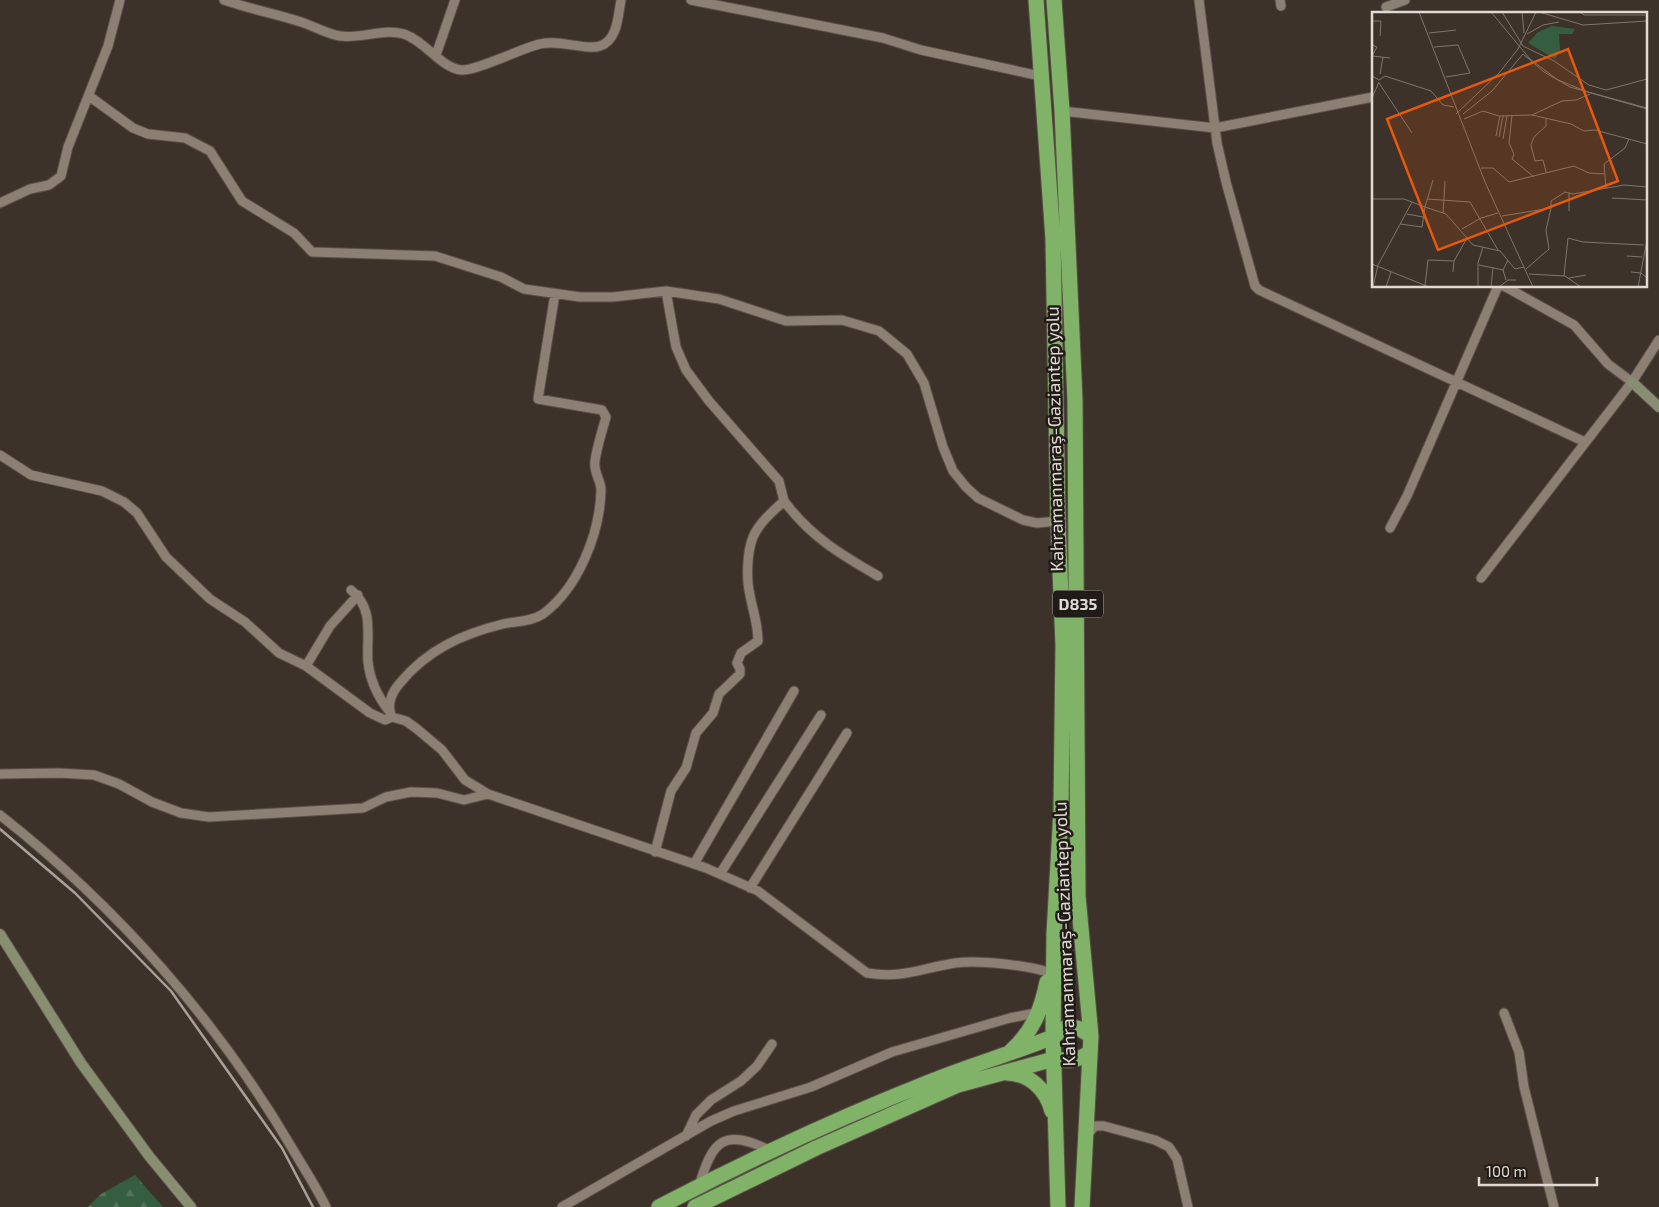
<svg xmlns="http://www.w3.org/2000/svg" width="1659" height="1207" font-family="'Exo 2',sans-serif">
  <defs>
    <pattern id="forest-firs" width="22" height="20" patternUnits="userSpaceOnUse" patternTransform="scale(1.25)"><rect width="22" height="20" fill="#355e41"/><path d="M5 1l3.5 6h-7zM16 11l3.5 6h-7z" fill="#52745c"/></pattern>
  </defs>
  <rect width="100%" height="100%" fill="#3d3229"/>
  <path fill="url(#forest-firs)" d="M 135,1175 L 163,1207 L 88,1207 L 101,1194 Z"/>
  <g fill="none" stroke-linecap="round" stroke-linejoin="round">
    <g stroke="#595048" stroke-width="11">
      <path id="street" d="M 224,0 C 250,9 276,14 301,22 C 314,26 327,34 340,36 C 361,39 384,28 404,34 C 425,41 440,67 461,70 C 474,72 522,48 540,44 C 560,39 586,51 600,46 C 618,40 618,15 621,0
        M 691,0 L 883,38 L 921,50 L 1040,76
        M 1199,0 L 1217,143 L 1226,182 L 1255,286 L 1259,290 L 1585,442
        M 1280,0 L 1281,6
        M 1386,7 L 1405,0
        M 436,55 L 455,0
        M 89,96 L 133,128 L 148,134 L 185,138 L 210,151 L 242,201 L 294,233 L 312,252 L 435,256 L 501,277 L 524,289 L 580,297 L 613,297 L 666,291 L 719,299 L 786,321 L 842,320 L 879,331 L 907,354 L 924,383 L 943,447 L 953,471 L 966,487 L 978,498 L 1023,520 L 1037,523 L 1058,521
        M 1062,111 L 1215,128 L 1373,97
        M 0,203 L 30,189 L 49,185 L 61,176 L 68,147 L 108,46 L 120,0
        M 1504,286 L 1574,325 L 1608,364 L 1632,382 L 1659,340
        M 0,455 L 31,475 L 102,491 L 124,502 L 137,513 L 166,557 L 210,599 L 245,622 L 279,653 L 306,666 L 370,713 L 385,720 L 392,717 L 406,721 L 417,729 L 442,750 L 465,780 L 488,794 L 706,868 L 758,891 L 867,973 C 903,979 922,968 955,963 C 981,960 1024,965 1048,972
        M 784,501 C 811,537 840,554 878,576
        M 1390,528 L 1407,496 L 1498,286
        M 1481,578 L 1632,382
        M 351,590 C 375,609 366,636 368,662 C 370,680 378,697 389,711
        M 306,666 L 330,626 L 358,595
        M 392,717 C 386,705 392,692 400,683 C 427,650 462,634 503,624 C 516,621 531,622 543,614 C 578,588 600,534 601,490 C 601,480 593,472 595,461 C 597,446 602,432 606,417 L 602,410 L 538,399 L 555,294
        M 0,774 L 59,773 L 94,775 L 119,784 L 152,802 L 181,813 L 209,817 L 363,808 L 386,797 L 411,792 L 437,793 L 464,800 L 488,794
        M 0,815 C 116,906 217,1020 292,1148 C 303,1167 316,1186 326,1207
        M 655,852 L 671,791 L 686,768 L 696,733 L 713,713 L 719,694 L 740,674 L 740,669 L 737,663 L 741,653 L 758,641 C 758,623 753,612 750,595 C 746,579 747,552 753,537 C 759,523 773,511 784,501 L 779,481 L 709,401 L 686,370 L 676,347 L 666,291
        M 694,864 L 794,691
        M 720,874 L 821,715
        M 750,888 L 847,733
        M 1504,1013 L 1519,1052 L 1524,1087 L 1554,1207
        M 686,1136 L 696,1115 L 711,1100 L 741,1081 L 757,1066 L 772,1044
        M 1086,1136 L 1095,1126 L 1104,1126 L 1155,1140 L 1169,1147 L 1177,1159 L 1188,1207
        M 699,1186 C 713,1139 724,1128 771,1151
        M 562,1207 L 711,1121 L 734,1111 L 811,1087 L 892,1052 L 1010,1018 L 1040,1012"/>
    </g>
    <g stroke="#595048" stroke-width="12">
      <path id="secondary" d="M 1632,382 L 1659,407
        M 0,934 L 81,1063 L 149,1156 L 191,1207"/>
    </g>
    <g stroke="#595048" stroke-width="17">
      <path id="highway" d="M 1036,0 L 1053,239 L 1058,521 L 1063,645 L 1061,810 L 1054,934 L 1053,1037 L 1058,1207
        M 1054,0 L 1062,111 L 1075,400 L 1078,896 L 1091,1036 L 1082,1207
        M 1011,1051 C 1033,1031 1041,1011 1047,982
        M 1007,1073 C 1030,1074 1046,1089 1052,1111
        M 659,1207 C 748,1160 838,1118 932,1081 C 971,1065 1011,1054 1050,1038 C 1057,1035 1062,1029 1069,1026 L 1080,1029 L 1091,1036
        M 695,1207 L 816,1148 L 958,1085 L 1054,1059 C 1068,1061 1077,1061 1089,1053"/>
    </g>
    <use href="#street" stroke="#8c7f74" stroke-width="9"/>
    <use href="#secondary" stroke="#888f70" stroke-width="10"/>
    <use href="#highway" stroke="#80b367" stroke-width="15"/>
    <path stroke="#a9a099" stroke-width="2.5" d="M 0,829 L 75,893 L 171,991 L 282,1148 L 313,1207"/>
  </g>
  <g text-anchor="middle" stroke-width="5" stroke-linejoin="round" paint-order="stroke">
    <rect fill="#201b17" stroke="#a7a19b" stroke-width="1" x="1053" y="590.5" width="50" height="27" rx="4"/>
    <g font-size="16" font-weight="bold" fill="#e1dad4">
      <text x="1078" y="610">D835</text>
    </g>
    <g font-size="18" fill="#e1dad4" stroke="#201b17">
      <text transform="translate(1055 439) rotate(-91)" y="6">Kahramanmaraş-Gaziantep yolu</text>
      <text transform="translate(1065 934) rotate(-92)" y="6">Kahramanmaraş-Gaziantep yolu</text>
    </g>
  </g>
  <g transform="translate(1372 12)">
    <rect width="275" height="275" fill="#3d3229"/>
    <path d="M 180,14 L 203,17 L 200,22 L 187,22 L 188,38 L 183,47 L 156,31 L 166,20 Z" fill="#355e41"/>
    <path fill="none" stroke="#7f756d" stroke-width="1" d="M 47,0 L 113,170 L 161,275M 119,0 L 158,47 L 186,68 L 216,80 L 275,96M 130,0 L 151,34 L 182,49 L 217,73 L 234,78 L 275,67M 150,0 L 152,21M 167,0 L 211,13 L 275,9M 208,0 L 212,3 L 273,3M 0,9 L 9,9 L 8,24M 57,21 L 84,18M 155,22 L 171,13 L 187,10M 0,33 L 5,35 L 0,44M 62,35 L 86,33 L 98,61 L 74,65M 0,44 L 18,46M 8,62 L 11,45M 0,64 L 7,68 L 13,64 L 59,79 L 71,93 L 82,95M 7,71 L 40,121M 0,86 L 7,70M 84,102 L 127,61 L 146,37 L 164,0M 91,102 L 120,79 L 151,42 L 172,60 L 198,75 L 275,97M 140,103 L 137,131 L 142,142 L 140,147 L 162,165M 160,103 L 199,112 L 212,119 L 223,118 L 275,132M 92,107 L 111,99 L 127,104 L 160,103 L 190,89 L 204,88 L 218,82M 124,124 L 128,104M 127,125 L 131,104M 131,127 L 135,104M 109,156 L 121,156 L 137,170 L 202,154 L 217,161 L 233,162M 174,160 L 171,148 L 163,149 L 159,133 L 162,125 L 174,114 L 174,107M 234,176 L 232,152 L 253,136 L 257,127M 197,181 L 197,199M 240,186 L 275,188M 0,187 L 32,187 L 53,195 L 61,168M 55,187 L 98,190 L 126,238M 179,196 L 179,189 L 193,180 L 201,182 L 252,173 L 275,175M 71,201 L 73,169M 35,202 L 51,205M 130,204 L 179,196 L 174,218 L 177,237 L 154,257M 28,212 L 50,215 L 53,195 L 74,202 L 101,233 L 128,239 L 143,257 L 152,255M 90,217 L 109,206 L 126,201M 255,244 L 270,245M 0,252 L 57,275M 107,253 L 131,258M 81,260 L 82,249 L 95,226M 259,260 L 269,261 L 275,266M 157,262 L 193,264 L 209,275M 192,264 L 196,226 L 211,230 L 272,233M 197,266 L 214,263M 134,268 L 131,258 L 136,248M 53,274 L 56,248 L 82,249M 1,275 L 6,253 L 40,190M 14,275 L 19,260M 106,275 L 106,251 L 111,235M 119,275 L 121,255M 127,275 L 136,268 L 144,268M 266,275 L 275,228"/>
    <path fill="#e8590c" fill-opacity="0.15" stroke="#e8590c" stroke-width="2.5" d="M 196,37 L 246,169 L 66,238 L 15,107 Z"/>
    <rect width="275" height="275" fill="none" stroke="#e1dad4" stroke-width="2.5"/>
  </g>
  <path d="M1479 1177v8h118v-8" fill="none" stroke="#e1dad4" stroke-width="2.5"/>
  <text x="1486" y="1177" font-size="15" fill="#e1dad4" stroke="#201b17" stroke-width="4" paint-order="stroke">100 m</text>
</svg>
